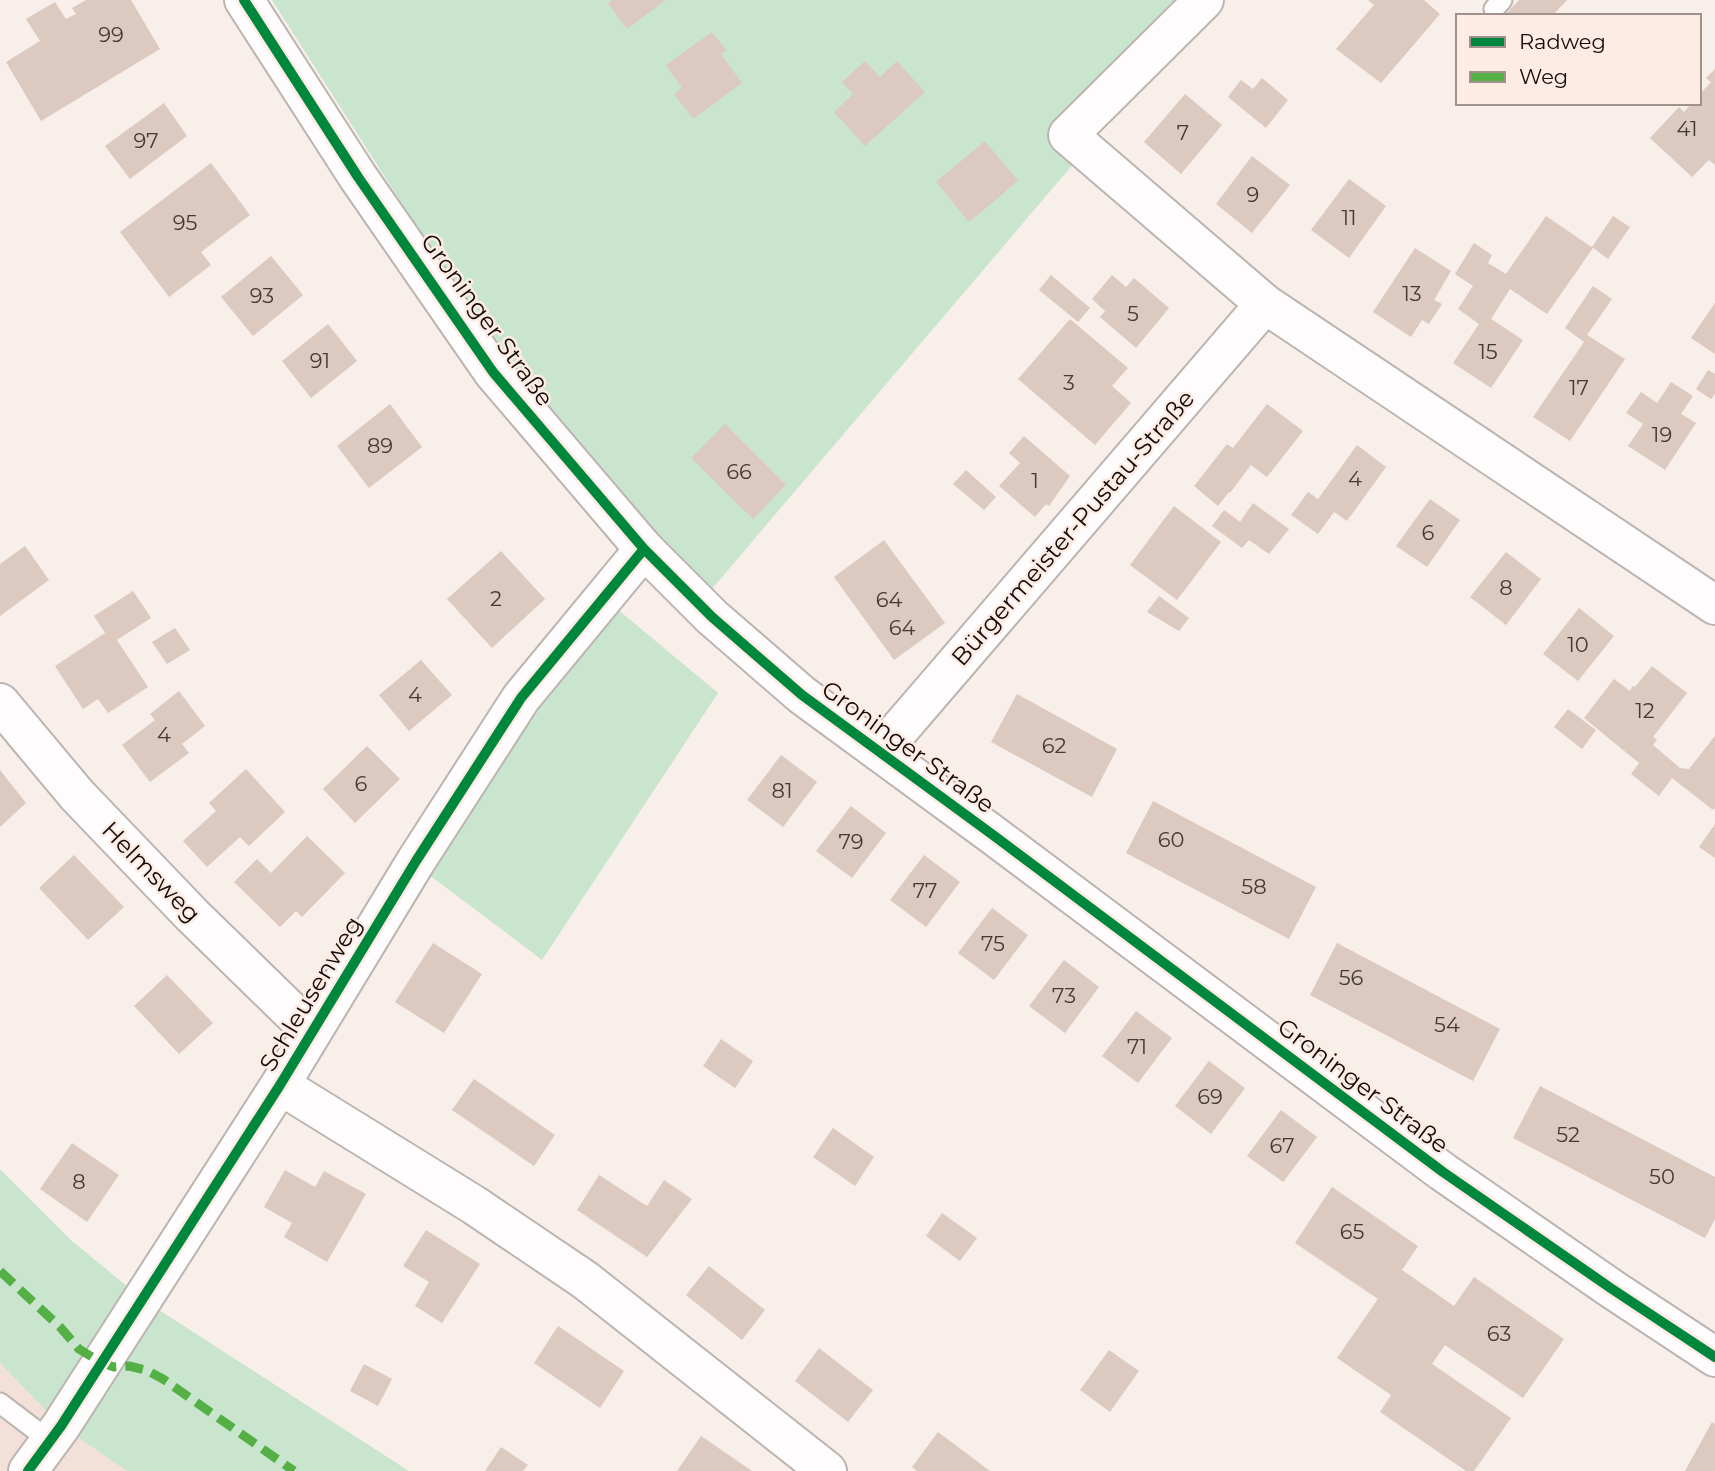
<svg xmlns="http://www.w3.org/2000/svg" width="1715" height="1471" font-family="Montserrat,sans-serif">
  <rect width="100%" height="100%" fill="#f8eeea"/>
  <path fill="#f3e1d9" d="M 0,1363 L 61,1426 L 127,1471 L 0,1471 Z"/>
  <path fill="#c9e5ce" d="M 272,0 L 1186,0 L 1075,162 L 705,597 L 503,362 Z
    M 610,603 L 718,693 L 542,960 L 416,865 Z
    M 0,1169 L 72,1241 L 145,1301 L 409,1471 L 127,1471 L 61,1426 L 0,1363 Z"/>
  <path fill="#dcc9bf" d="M 86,0 L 131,0 L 160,49 L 41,121 L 6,62 L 40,41 L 26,19 L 55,2 L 66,19 L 76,14 L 72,8 Z
    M 612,0 L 666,0 L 627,29 L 608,3 Z
    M 1368,0 L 1424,0 L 1440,14 L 1381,83 L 1336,49 L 1374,5 Z
    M 1519,0 L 1567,0 L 1552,16 L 1504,16 Z
    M 712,32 L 726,50 L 721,54 L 742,83 L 693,119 L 674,94 L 682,88 L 666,65 Z
    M 865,61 L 880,77 L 897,61 L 925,92 L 865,146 L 834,112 L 853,94 L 842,82 Z
    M 1715,69 L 1715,165 L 1709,160 L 1692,177 L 1650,138 L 1679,107 L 1684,112 L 1692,103 L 1699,103 L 1699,95 L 1711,82 L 1706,78 Z
    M 1262,78 L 1288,100 L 1266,128 L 1228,97 L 1241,80 L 1253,89 Z
    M 1185,94 L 1222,125 L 1181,174 L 1144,142 Z
    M 164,103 L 187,136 L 130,179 L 105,146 Z
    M 985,141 L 1018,181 L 969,222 L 936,182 Z
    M 1252,156 L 1290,185 L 1252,233 L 1216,204 Z
    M 211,163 L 250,215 L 201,252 L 211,265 L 169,297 L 120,232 Z
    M 1349,179 L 1386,206 L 1349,258 L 1311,230 Z
    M 1546,216 L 1593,248 L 1547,314 L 1510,289 L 1491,319 L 1523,340 L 1491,388 L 1453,363 L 1479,324 L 1458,309 L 1473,286 L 1455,274 L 1474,243 L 1492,255 L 1488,263 L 1506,274 Z
    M 1613,216 L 1630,227 L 1608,259 L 1592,247 Z
    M 1415,248 L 1451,271 L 1434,300 L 1442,304 L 1429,324 L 1422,320 L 1411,337 L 1373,312 Z
    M 271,256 L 303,295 L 253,336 L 221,297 Z
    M 1051,275 L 1090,308 L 1078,322 L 1039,290 Z
    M 1112,275 L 1126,287 L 1134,278 L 1169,308 L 1136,348 L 1100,317 L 1105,311 L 1092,299 Z
    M 1593,286 L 1612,299 L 1587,335 L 1625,359 L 1570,441 L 1533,417 L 1584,342 L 1565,328 Z
    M 1715,303 L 1715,354 L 1691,338 Z
    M 1070,319 L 1128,368 L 1112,386 L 1131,403 L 1095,445 L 1018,379 Z
    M 328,324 L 357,361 L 311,398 L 282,361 Z
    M 1708,370 L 1715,374 L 1715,394 L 1711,399 L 1696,389 Z
    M 1671,382 L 1693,396 L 1681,414 L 1696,423 L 1665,470 L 1628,446 L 1643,424 L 1626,413 L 1641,392 L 1657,403 Z
    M 390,404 L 422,447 L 369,488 L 337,446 Z
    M 1267,404 L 1303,431 L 1267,477 L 1251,465 L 1230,493 L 1229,492 L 1218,506 L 1194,486 L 1227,444 L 1233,448 Z
    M 725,424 L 786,485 L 753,519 L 691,458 Z
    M 1024,436 L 1070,476 L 1049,506 L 1046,504 L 1035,517 L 999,486 L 1020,463 L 1009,453 Z
    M 1357,445 L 1386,467 L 1347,521 L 1334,512 L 1318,534 L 1291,515 L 1308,492 L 1318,499 Z
    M 966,470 L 996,497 L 984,510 L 953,484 Z
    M 1430,499 L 1460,520 L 1427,567 L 1396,546 Z
    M 1253,503 L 1289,529 L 1269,554 L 1249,540 L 1242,548 L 1212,526 L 1224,510 L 1240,522 Z
    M 1174,506 L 1221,542 L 1177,600 L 1130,565 Z
    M 884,540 L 945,623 L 894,660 L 834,577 Z
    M 25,546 L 49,580 L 0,616 L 0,564 Z
    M 501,551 L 545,599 L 492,648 L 447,599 Z
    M 1506,552 L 1541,579 L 1506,625 L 1470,597 Z
    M 133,591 L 151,618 L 117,640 L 148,687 L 108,713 L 98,699 L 83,709 L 55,666 L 105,633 L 94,616 Z
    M 1159,596 L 1189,618 L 1179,631 L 1147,612 Z
    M 1579,608 L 1614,636 L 1578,681 L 1543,654 Z
    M 175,628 L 190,650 L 167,664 L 152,642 Z
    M 421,660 L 452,695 L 409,731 L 379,695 Z
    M 1652,666 L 1687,693 L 1653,737 L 1657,740 L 1653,745 L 1680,768 L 1689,769 L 1715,736 L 1715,808 L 1713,810 L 1672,778 L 1659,796 L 1631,774 L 1639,763 L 1584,718 L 1614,679 L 1630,691 L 1633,686 L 1635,687 Z
    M 179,691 L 205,726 L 182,744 L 189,753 L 150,782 L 122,745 L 155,720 L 150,714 Z
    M 1017,694 L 1117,749 L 1092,797 L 991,742 Z
    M 1568,709 L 1596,730 L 1582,749 L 1554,727 Z
    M 367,746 L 400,779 L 355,823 L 323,789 Z
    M 781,755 L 817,782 L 783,827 L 747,800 Z
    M 246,769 L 285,812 L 249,846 L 240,837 L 207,867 L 183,841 L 216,811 L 209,803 Z
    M 0,770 L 26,803 L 0,827 Z
    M 1153,801 L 1316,887 L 1289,939 L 1126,853 Z
    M 851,806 L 886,833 L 852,878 L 816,851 Z
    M 1715,824 L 1715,858 L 1699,847 Z
    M 307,836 L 345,873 L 302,917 L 296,911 L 280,927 L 234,882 L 257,859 L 271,873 Z
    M 74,855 L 124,907 L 88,940 L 39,888 Z
    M 924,855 L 960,882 L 926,927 L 890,900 Z
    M 992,908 L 1028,935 L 994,980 L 958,953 Z
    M 433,943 L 482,974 L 444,1033 L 395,1002 Z
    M 1337,943 L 1500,1029 L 1473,1081 L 1310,995 Z
    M 1064,960 L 1099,987 L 1065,1033 L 1029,1006 Z
    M 167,975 L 213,1023 L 179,1054 L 134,1006 Z
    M 1136,1011 L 1172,1038 L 1138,1083 L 1102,1056 Z
    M 721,1039 L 753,1061 L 735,1088 L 703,1066 Z
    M 1209,1061 L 1245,1088 L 1211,1134 L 1175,1106 Z
    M 474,1079 L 555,1135 L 534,1166 L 452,1110 Z
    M 1540,1086 L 1715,1177 L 1715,1219 L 1705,1238 L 1513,1138 Z
    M 1281,1110 L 1317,1137 L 1283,1182 L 1247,1156 Z
    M 833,1128 L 874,1157 L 855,1186 L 813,1157 Z
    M 72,1143 L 119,1175 L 87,1222 L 40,1189 Z
    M 285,1170 L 315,1187 L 324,1171 L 366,1194 L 327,1262 L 284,1237 L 292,1223 L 264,1207 Z
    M 599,1175 L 647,1206 L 664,1180 L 692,1199 L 647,1257 L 577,1210 Z
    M 1332,1187 L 1418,1246 L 1402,1270 L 1454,1306 L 1474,1277 L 1564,1339 L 1523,1398 L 1445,1345 L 1432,1364 L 1511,1418 L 1474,1471 L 1466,1471 L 1380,1412 L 1391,1395 L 1337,1358 L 1378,1299 L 1295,1243 Z
    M 942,1213 L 977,1238 L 960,1261 L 926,1236 Z
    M 426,1230 L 480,1264 L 442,1323 L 415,1306 L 429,1282 L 403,1266 Z
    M 709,1266 L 765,1310 L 742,1340 L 686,1295 Z
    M 558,1326 L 624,1371 L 600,1408 L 534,1363 Z
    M 819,1348 L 873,1390 L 848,1422 L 795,1381 Z
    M 1109,1350 L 1139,1371 L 1110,1412 L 1080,1390 Z
    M 364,1364 L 392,1379 L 378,1406 L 350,1391 Z
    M 1712,1422 L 1715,1424 L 1715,1471 L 1685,1471 Z
    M 938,1432 L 990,1471 L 917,1471 L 912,1467 Z
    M 701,1436 L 752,1471 L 677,1471 Z
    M 501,1447 L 528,1465 L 523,1471 L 485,1471 Z"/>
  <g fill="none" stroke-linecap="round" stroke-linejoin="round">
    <g stroke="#bcb4b1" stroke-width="23">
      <path id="lane" d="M 1494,9 L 1502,0
        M 0,1403 L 50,1441"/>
    </g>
    <g stroke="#bcb4b1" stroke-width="42">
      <path id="street" d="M 1204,0 L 1068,135 L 1265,304 L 1715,605
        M 0,703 L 77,795 L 192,915 L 312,1032
        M 880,752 L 1265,304
        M 280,1085 L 474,1205 L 585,1280 L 827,1471
        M 28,1471 L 61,1426 L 280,1085 L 416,861 L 521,698 L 644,549"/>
    </g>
    <g stroke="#bcb4b1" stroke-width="42">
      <path id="secondary" d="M 244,0 L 358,177 L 493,372 L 644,549 L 712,617 L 802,695 L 993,835 L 1443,1172 L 1612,1289 L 1715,1357"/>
    </g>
    <use href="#lane" stroke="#fefcfc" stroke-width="19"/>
    <use href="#street" stroke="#fefcfc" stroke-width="38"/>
    <use href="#secondary" stroke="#fefcfc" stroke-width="38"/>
    <path stroke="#54b044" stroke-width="9" stroke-dasharray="18 9" stroke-linecap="butt" d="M 0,1271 L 60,1327 L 79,1349 L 102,1363 L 114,1367 L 129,1366 L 146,1370 L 163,1379 L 294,1471"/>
    <g stroke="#feece4" stroke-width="15">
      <path id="cycleway" d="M 244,0 L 358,177 L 493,372 L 644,549 L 712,617 L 802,695 L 993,835 L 1443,1172 L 1612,1289 L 1715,1357
        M 28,1471 L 61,1426 L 280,1085 L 416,861 L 521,698 L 644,549"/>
    </g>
    <use href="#cycleway" stroke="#00873e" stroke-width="10"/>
  </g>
  <g text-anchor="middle" stroke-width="5" stroke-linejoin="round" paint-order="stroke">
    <g font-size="21" fill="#433a36">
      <text x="111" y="42">99</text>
      <text x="1687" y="136">41</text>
      <text x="1183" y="140">7</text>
      <text x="146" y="148">97</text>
      <text x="1253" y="202">9</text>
      <text x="1349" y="225">11</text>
      <text x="185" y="230">95</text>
      <text x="1412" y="301">13</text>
      <text x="262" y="303">93</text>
      <text x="1133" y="321">5</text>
      <text x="1488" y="359">15</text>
      <text x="320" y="368">91</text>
      <text x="1069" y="390">3</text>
      <text x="1579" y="395">17</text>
      <text x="1662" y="442">19</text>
      <text x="380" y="453">89</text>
      <text x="739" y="479">66</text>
      <text x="1355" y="486">4</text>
      <text x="1035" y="488">1</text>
      <text x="1428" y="540">6</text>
      <text x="1506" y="595">8</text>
      <text x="496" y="606">2</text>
      <text x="889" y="607">64</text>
      <text x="902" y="635">64</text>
      <text x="1578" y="652">10</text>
      <text x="415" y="702">4</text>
      <text x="1645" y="718">12</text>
      <text x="164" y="742">4</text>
      <text x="1054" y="753">62</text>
      <text x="361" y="791">6</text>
      <text x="782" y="798">81</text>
      <text x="1171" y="847">60</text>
      <text x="851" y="849">79</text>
      <text x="1254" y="894">58</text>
      <text x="925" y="898">77</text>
      <text x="993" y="951">75</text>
      <text x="1351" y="985">56</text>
      <text x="1064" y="1003">73</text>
      <text x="1447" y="1032">54</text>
      <text x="1137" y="1054">71</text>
      <text x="1210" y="1104">69</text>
      <text x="1568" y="1142">52</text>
      <text x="1282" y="1153">67</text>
      <text x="1662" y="1184">50</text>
      <text x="79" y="1189">8</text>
      <text x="1352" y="1239">65</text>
      <text x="1499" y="1341">63</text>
    </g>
    <g font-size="24" fill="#100a08" stroke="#feece4">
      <text transform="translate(487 320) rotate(54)" y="8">Groninger Straße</text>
      <text transform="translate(1073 528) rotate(-49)" y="8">Bürgermeister-Pustau-Straße</text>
      <text transform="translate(908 747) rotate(36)" y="8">Groninger Straße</text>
      <text transform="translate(151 872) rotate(46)" y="8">Helmsweg</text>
      <text transform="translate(311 994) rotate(-59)" y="8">Schleusenweg</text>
      <text transform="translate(1363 1086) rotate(37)" y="8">Groninger Straße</text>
    </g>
  </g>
  <rect x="1456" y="14" width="245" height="91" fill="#feece4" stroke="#9f928c" stroke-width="2"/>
  <rect x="1470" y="37" width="35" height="10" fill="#00873e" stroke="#9f928c" stroke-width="2"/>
  <text x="1519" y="49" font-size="21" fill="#100a08">Radweg</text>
  <rect x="1470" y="72" width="35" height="10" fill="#54b044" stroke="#9f928c" stroke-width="2"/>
  <text x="1519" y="84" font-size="21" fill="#100a08">Weg</text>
</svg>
